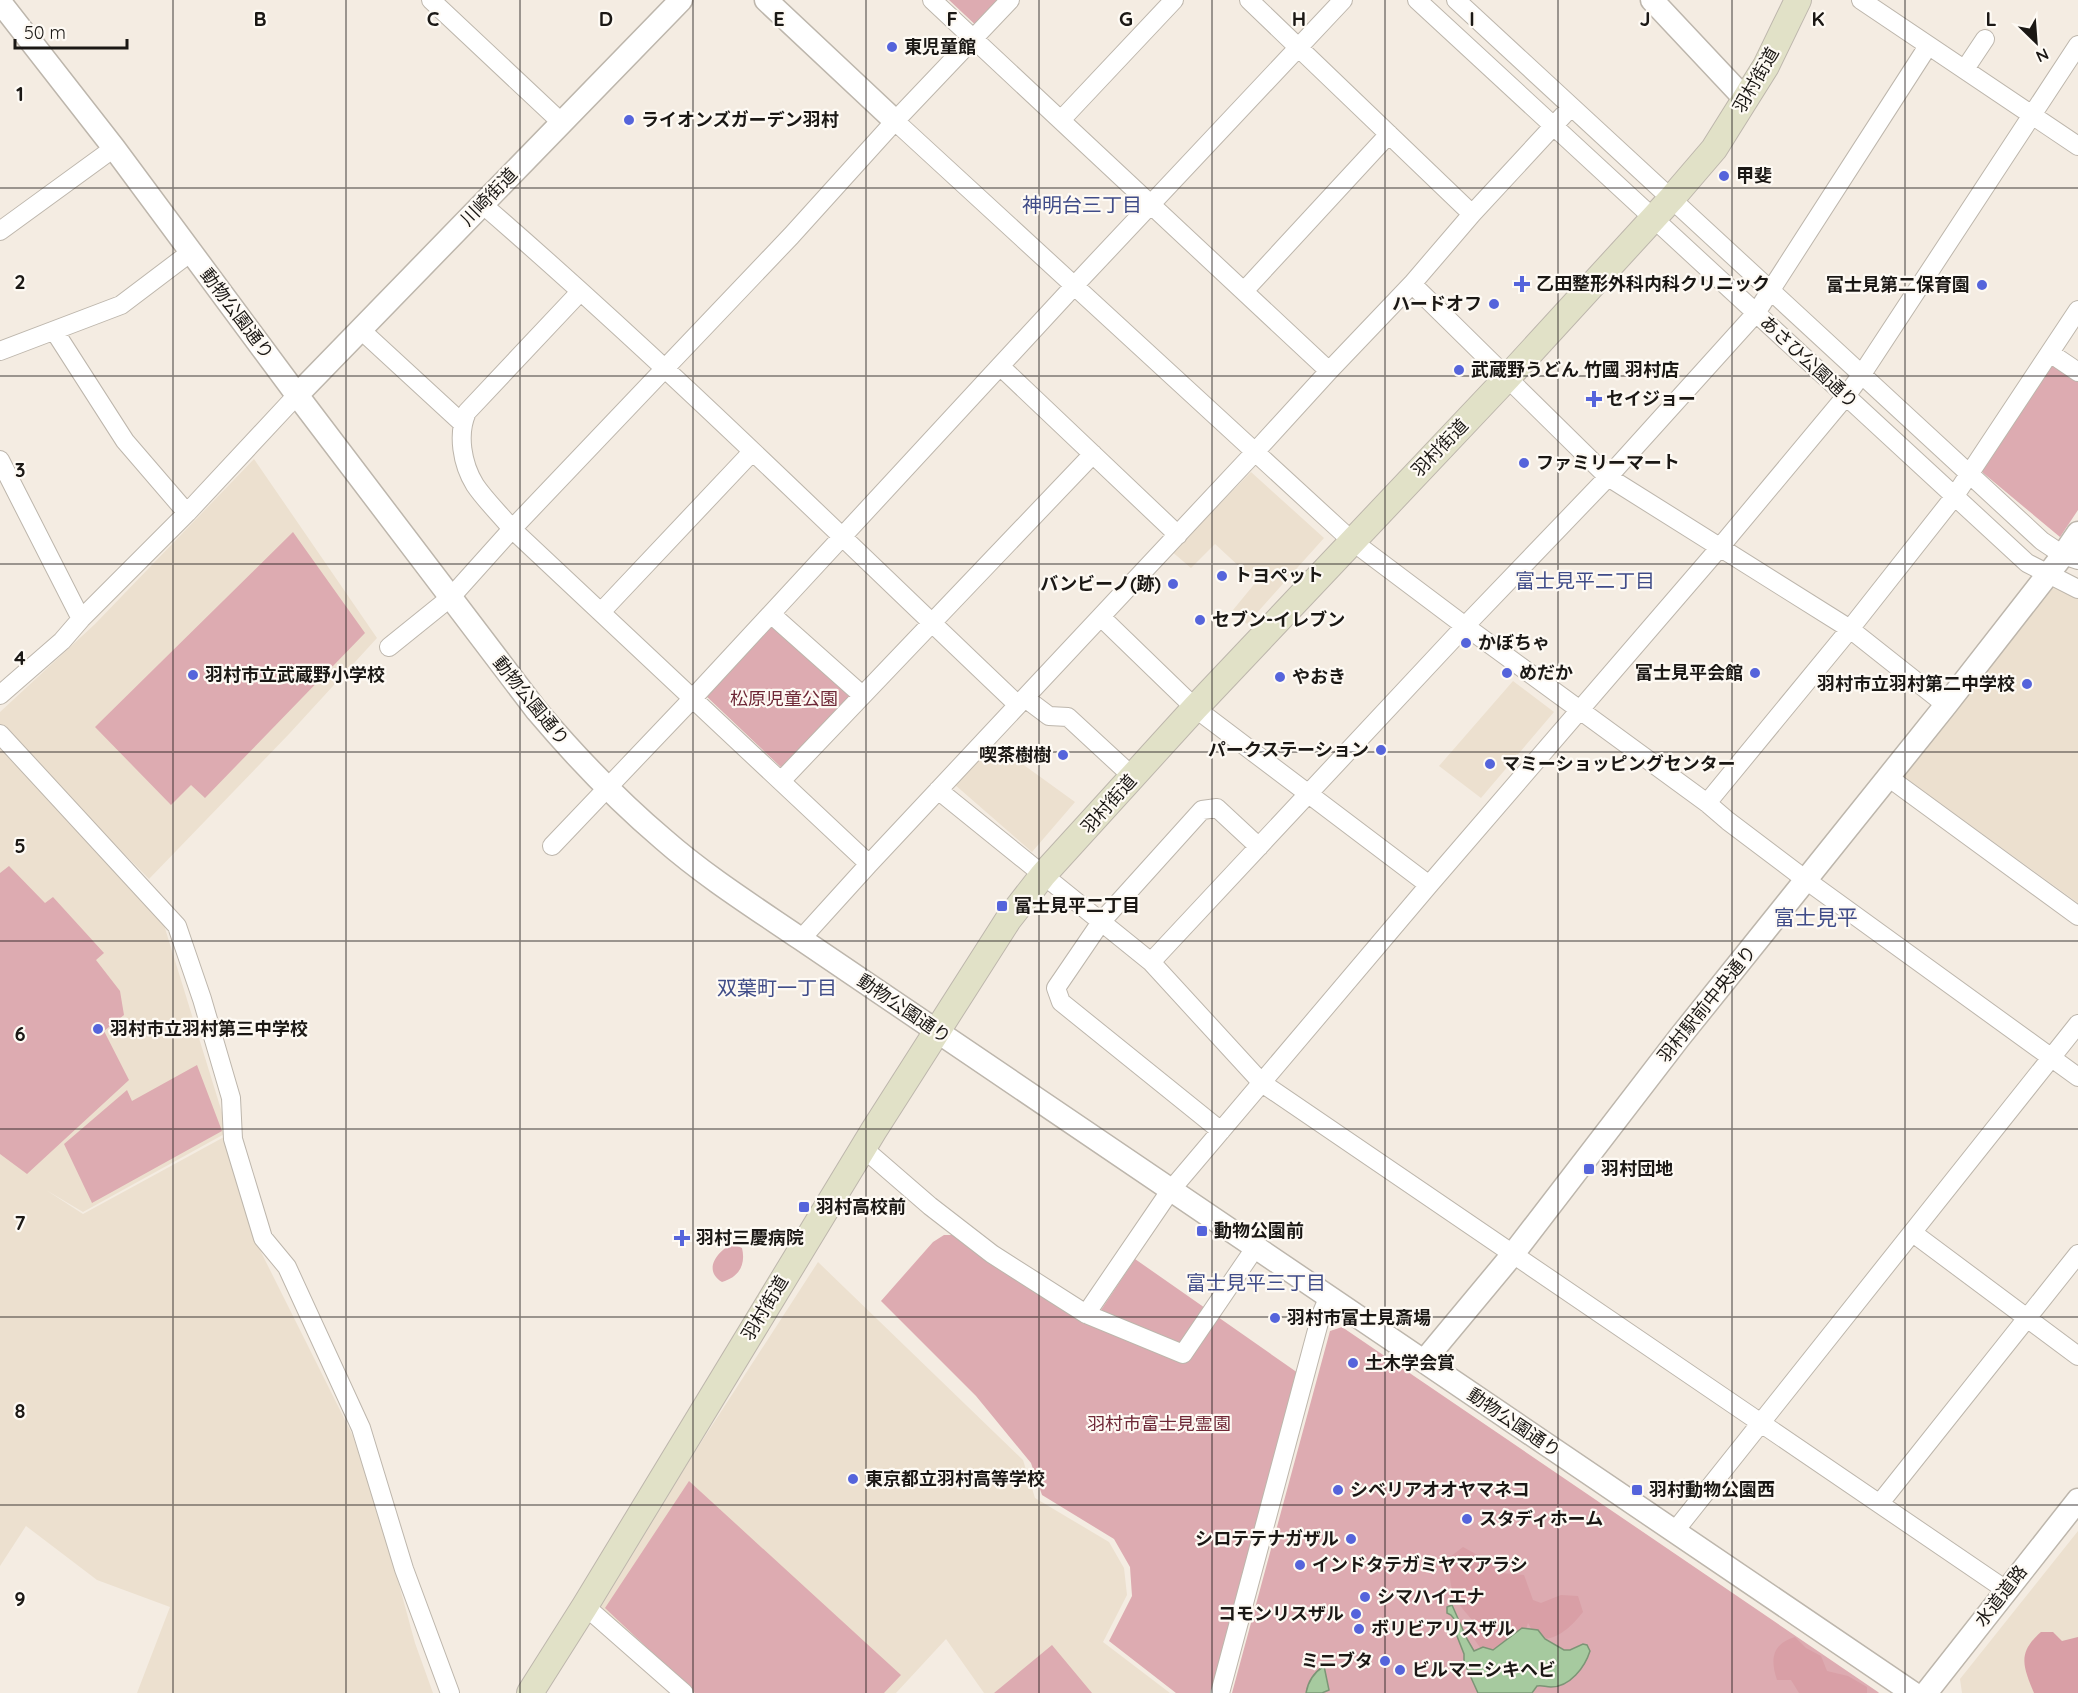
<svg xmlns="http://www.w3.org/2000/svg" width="2078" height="1693" font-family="Quicksand,'Noto Sans JP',sans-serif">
  <rect width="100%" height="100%" fill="#f4ece2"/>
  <path fill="#ece0cf" d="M 254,459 L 377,638 L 289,734 L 149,879 L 0,727 L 0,712 L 95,624 Z
    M 1251,472 L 1324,538 L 1247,624 L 1233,610 L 1256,582 L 1215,544 L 1191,568 L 1170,550 L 1210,514 Z
    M 2057,581 L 2078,591 L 2078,903 L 1904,777 Z
    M 1513,681 L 1554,712 L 1481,798 L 1439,766 Z
    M 992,742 L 1075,802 L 1032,852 L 954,784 Z
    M 0,744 L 164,925 L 228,1132 L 83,1212 L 46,1190 L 83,1214 L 224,1137 L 261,1252 L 353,1436 L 388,1544 L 415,1643 L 433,1693 L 137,1693 L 170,1607 L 97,1580 L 26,1526 L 0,1566 Z
    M 818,1262 L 1023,1460 L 1035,1498 L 1109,1542 L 1124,1568 L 1127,1595 L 1103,1642 L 1170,1693 L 984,1693 L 946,1639 L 896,1693 L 691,1693 L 597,1603 Z
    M 2078,1531 L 2078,1693 L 1962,1693 L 1960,1679 Z"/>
  <path fill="#ddabb1" d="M 949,0 L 1011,0 L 982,31 Z
    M 2053,360 L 2078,376 L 2078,510 L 2060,537 L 1976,467 Z
    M 293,532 L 365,633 L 205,798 L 191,785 L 171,805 L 95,727 Z
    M 775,620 L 859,696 L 786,772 L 705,695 Z
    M 9,866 L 45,903 L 53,897 L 104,953 L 96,960 L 120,991 L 124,1015 L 104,1031 L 129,1080 L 27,1174 L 0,1154 L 0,873 Z
    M 197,1065 L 222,1131 L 92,1203 L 64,1144 L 127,1090 L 132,1101 Z
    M 944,1235 L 956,1235 L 1091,1325 L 1135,1259 L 1298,1373 L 1213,1693 L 1176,1693 L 1109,1641 L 1132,1596 L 1130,1567 L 1114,1539 L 1042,1495 L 1031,1463 L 976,1396 L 881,1301 L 933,1242 Z
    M 733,1244 L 742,1248 C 746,1265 739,1277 722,1282 C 702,1270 718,1250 733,1244 Z
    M 1342,1327 L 1878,1692 L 1879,1693 L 1232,1693 L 1330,1331 Z
    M 689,1481 L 901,1675 L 884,1693 L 695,1693 L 605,1608 Z
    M 1052,1645 L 1092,1693 L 994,1693 Z"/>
  <path fill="#d99fa6" d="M 1463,1547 L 1483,1558 L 1501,1573 L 1524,1575 L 1533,1600 L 1541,1603 L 1561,1595 L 1578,1596 L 1583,1612 C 1571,1627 1557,1641 1537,1639 L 1528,1623 L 1522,1642 L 1506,1648 L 1484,1653 L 1474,1639 L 1475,1623 C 1453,1599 1448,1590 1450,1557 Z
    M 2041,1632 L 2053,1632 L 2062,1641 L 2078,1637 L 2078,1693 L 2034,1693 C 2023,1666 2017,1653 2041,1632 Z
    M 1795,1637 L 1806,1648 L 1821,1656 L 1827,1671 L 1848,1676 L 1867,1687 L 1867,1693 L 1799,1693 L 1791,1680 L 1777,1680 C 1770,1659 1772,1644 1795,1637 Z"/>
  <path fill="#a6ca9f" stroke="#7c9576" stroke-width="1.5" d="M 1452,1605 L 1467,1639 L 1474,1651 L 1483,1647 L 1493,1650 L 1522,1628 L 1538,1630 L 1545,1639 L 1564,1650 L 1570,1650 L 1583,1644 L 1587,1645 L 1590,1651 C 1585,1667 1570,1687 1551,1687 C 1545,1687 1543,1685 1537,1686 L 1532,1693 L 1478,1693 L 1464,1662 L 1464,1654 L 1455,1631 L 1455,1620 L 1451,1615 L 1447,1613 L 1447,1607 Z
    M 1324,1666 L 1329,1690 L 1322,1693 L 1306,1693 C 1308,1681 1313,1673 1324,1666 Z"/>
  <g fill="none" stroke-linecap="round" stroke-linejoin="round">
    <g stroke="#bdb6ac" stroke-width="20">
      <path id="minor" d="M 431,0 L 562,123
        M 932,0 L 1329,371
        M 1249,0 L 1472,214
        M 1417,0 L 2027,563 L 2078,589
        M 1456,0 L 2042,541 L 2063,555 L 2078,560
        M 1861,0 L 2078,146
        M 1965,69 L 1985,39
        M 1061,120 L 1174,0
        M 895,121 L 1352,541 L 1465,626 L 1707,803 L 1728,821 L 1806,880 L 2078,1077
        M 482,204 C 667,364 841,537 1018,705
        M 0,231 L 114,148
        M 1412,284 L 1608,477 L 1850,629 L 1946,705
        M 1244,291 L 1389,134
        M 580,292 L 467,412 C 457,434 462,464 475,485 C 485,500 500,514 512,529 L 869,864
        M 361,330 L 462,423
        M 55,332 L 125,441 L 187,513
        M 0,351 L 121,305 L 191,252
        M 2050,353 L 2078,372
        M 1001,367 L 1178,535
        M 0,460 L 81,619
        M 601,612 L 752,452
        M 771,614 L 862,695
        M 1101,617 L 1195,708 L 1429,885
        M 389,647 L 451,597 L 512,529 L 791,236 L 895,121 L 1010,0
        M 0,695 L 62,641 L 81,619 L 187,513 L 297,395
        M 1025,698 L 1049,716 L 1068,717 L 1133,777
        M 0,734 L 177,926 L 202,999 L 231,1098 L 233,1139 L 263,1238 L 287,1267 L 361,1428 L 404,1569 L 450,1693
        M 1888,777 L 2078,916
        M 781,781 L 1093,454
        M 938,790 L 1151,962 L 1262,1083 L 2006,1590
        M 1707,803 L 1850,629 L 1954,497 L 2078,310
        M 552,846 L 693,698 L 1074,286 L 1343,0
        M 801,939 L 869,864 L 1255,452 L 1329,371 L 1412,284 L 1472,214 L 1571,107
        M 1151,962 L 1465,626 L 1608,477 L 1756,313 L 1928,46
        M 1221,1131 L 1061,1002 L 1056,988 L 1101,922 L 1202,810 L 1217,808 L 1259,847
        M 863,1148 L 930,1206 L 992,1254 L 1086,1314 L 1183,1354 L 1255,1248
        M 1913,1233 L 2078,1356
        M 1086,1314 L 1170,1191 L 1429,885 L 1721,546 L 1846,396 L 1862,374 L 2078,45
        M 1880,1503 L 2078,1254
        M 1674,1532 L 2078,1024
        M 585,1606 L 684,1693
        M 1220,1693 L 1321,1315 L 1329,1296"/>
    </g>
    <g stroke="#bdb6ac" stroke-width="25">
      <path id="tertiary" d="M 766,0 L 895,121
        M 1652,0 L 1745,99
        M 0,2 L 114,148 L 297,395 L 537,711 C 576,757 617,800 663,839 C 705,876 754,907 801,939 L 1913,1693
        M 297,395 L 681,0
        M 1424,1361 L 1513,1254 L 1679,1038 L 1946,705 L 2063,555 L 2078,533
        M 1926,1693 L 2078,1500"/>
    </g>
    <g stroke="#bdb6ac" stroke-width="28">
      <path id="secondary" d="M 530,1693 L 585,1606 L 874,1130 L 1008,920 L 1043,875 L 1195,708 L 1508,377 L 1672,198 L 1714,149 L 1766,66 L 1798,0"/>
    </g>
    <use href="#minor" stroke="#fff" stroke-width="18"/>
    <use href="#tertiary" stroke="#fff" stroke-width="22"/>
    <use href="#secondary" stroke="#e1e1c7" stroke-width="26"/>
  </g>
  <path fill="none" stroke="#1b1815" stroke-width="1.5" stroke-opacity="0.55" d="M 173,0 L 173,1693M 346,0 L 346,1693M 520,0 L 520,1693M 693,0 L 693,1693M 866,0 L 866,1693M 1039,0 L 1039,1693M 1212,0 L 1212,1693M 1385,0 L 1385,1693M 1558,0 L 1558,1693M 1732,0 L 1732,1693M 1905,0 L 1905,1693M 0,188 L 2078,188M 0,376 L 2078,376M 0,564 L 2078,564M 0,752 L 2078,752M 0,941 L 2078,941M 0,1129 L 2078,1129M 0,1317 L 2078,1317M 0,1505 L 2078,1505"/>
  <g fill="#5564db" stroke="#fefaf4" stroke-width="2">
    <circle cx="892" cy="47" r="6"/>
    <circle cx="629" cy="120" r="6"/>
    <circle cx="1724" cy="176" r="6"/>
    <path d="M1519 275h6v6h6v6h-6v6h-6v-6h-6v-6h6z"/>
    <circle cx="1982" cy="285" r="6"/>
    <circle cx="1494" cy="304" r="6"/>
    <circle cx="1459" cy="370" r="6"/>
    <path d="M1591 390h6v6h6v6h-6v6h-6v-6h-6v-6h6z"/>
    <circle cx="1524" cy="463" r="6"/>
    <circle cx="1222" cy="576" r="6"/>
    <circle cx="1173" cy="584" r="6"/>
    <circle cx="1200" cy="620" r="6"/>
    <circle cx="1466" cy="643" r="6"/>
    <circle cx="1507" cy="673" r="6"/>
    <circle cx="1755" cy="673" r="6"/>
    <circle cx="193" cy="675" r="6"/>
    <circle cx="1280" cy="677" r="6"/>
    <circle cx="2027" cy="684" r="6"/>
    <circle cx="1381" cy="750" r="6"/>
    <circle cx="1063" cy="755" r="6"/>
    <circle cx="1490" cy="764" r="6"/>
    <rect x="996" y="900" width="12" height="12" rx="3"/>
    <circle cx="98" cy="1029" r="6"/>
    <rect x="1583" y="1163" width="12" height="12" rx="3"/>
    <rect x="798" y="1201" width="12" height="12" rx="3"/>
    <rect x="1196" y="1225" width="12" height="12" rx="3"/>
    <path d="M679 1229h6v6h6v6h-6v6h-6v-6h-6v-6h6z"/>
    <circle cx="1275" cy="1318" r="6"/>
    <circle cx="1353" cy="1363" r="6"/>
    <circle cx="853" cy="1479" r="6"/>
    <circle cx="1338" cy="1490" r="6"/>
    <rect x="1631" y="1484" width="12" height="12" rx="3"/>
    <circle cx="1467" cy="1519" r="6"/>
    <circle cx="1351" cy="1539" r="6"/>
    <circle cx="1300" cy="1565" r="6"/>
    <circle cx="1365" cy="1597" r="6"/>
    <circle cx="1356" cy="1614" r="6"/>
    <circle cx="1359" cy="1629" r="6"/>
    <circle cx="1385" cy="1661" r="6"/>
    <circle cx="1400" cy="1670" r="6"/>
  </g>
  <g text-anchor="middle" stroke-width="4.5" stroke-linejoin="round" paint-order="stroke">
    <g font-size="18" font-weight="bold" fill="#1b1815" stroke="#fefaf4" text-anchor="start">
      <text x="904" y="53">東児童館</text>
      <text x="641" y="126">ライオンズガーデン羽村</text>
      <text x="1736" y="182">甲斐</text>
      <text x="1536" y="290">乙田整形外科内科クリニック</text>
      <text x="1970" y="291" text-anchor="end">富士見第二保育園</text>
      <text x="1482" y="310" text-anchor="end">ハードオフ</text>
      <text x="1471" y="376">武蔵野うどん 竹國 羽村店</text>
      <text x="1606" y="405">セイジョー</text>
      <text x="1536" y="469">ファミリーマート</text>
      <text x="1234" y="582">トヨペット</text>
      <text x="1161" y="590" text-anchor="end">バンビーノ(跡)</text>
      <text x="1212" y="626">セブン-イレブン</text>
      <text x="1478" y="649">かぼちゃ</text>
      <text x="1519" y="679">めだか</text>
      <text x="1743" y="679" text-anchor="end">富士見平会館</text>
      <text x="205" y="681">羽村市立武蔵野小学校</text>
      <text x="1292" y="683">やおき</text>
      <text x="2015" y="690" text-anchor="end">羽村市立羽村第二中学校</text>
      <text x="1369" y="756" text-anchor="end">パークステーション</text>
      <text x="1051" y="761" text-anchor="end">喫茶樹樹</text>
      <text x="1502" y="770">マミーショッピングセンター</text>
      <text x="1014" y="912">富士見平二丁目</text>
      <text x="110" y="1035">羽村市立羽村第三中学校</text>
      <text x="1601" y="1175">羽村団地</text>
      <text x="816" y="1213">羽村高校前</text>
      <text x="1214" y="1237">動物公園前</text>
      <text x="696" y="1244">羽村三慶病院</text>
      <text x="1287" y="1324">羽村市富士見斎場</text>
      <text x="1365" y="1369">土木学会賞</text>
      <text x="865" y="1485">東京都立羽村高等学校</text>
      <text x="1350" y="1496">シベリアオオヤマネコ</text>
      <text x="1649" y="1496">羽村動物公園西</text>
      <text x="1479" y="1525">スタディホーム</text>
      <text x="1339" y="1545" text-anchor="end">シロテテナガザル</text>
      <text x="1312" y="1571">インドタテガミヤマアラシ</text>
      <text x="1377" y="1603">シマハイエナ</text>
      <text x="1344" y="1620" text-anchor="end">コモンリスザル</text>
      <text x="1371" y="1635">ボリビアリスザル</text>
      <text x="1373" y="1667" text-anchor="end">ミニブタ</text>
      <text x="1412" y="1676">ビルマニシキヘビ</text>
    </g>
    <g font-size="18" fill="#1b1815" stroke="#fefaf4">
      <text transform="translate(1756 80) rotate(-60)" y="6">羽村街道</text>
      <text transform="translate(489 197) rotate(-46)" y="6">川崎街道</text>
      <text transform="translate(237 314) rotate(53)" y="6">動物公園通り</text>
      <text transform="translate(1809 362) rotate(43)" y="6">あさひ公園通り</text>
      <text transform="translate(1440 448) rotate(-46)" y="6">羽村街道</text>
      <text transform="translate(531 701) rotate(51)" y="6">動物公園通り</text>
      <text transform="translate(1109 804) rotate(-48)" y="6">羽村街道</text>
      <text transform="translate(1707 1004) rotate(-51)" y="6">羽村駅前中央通り</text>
      <text transform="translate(904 1009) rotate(34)" y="6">動物公園通り</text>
      <text transform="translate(765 1308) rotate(-59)" y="6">羽村街道</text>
      <text transform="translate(1514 1423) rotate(34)" y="6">動物公園通り</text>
      <text transform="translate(2001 1596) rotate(-52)" y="6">水道道路</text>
    </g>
    <g font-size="18" fill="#6e2736" stroke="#fefaf4">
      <text x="784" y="705">松原児童公園</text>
      <text x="1159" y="1430">羽村市富士見霊園</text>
    </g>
    <g font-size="20" fill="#404c88" stroke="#fefaf4">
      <text x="1082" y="212">神明台三丁目</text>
      <text x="1585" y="588">富士見平二丁目</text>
      <text x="777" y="995">双葉町一丁目</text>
      <text x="1256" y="1290">富士見平三丁目</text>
    </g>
    <g font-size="21" fill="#404c88" stroke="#fefaf4">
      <text x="1816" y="925">富士見平</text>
    </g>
  </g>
  <g font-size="20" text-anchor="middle" font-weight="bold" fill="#1b1815" stroke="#fefaf4" stroke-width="4.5" stroke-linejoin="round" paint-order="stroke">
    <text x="260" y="26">B</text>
    <text x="433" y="26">C</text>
    <text x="606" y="26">D</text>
    <text x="779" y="26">E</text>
    <text x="952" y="26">F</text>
    <text x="1126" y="26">G</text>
    <text x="1299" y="26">H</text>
    <text x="1472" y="26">I</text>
    <text x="1645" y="26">J</text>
    <text x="1818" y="26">K</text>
    <text x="1991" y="26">L</text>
    <text x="20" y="101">1</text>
    <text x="20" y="289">2</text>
    <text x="20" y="477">3</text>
    <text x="20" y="665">4</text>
    <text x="20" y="853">5</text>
    <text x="20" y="1041">6</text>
    <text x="20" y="1230">7</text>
    <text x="20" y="1418">8</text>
    <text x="20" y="1606">9</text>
  </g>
  <g transform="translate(2036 42) rotate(155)" stroke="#fefaf4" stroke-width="4.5" paint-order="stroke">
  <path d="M0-4.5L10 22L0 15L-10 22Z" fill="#1b1815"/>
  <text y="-9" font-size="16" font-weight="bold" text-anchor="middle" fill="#1b1815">N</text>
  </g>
  <path d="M15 39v9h112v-9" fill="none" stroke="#1b1815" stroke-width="3"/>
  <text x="24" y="39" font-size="18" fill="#1b1815" stroke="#fefaf4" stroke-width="4.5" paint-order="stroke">50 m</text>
</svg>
